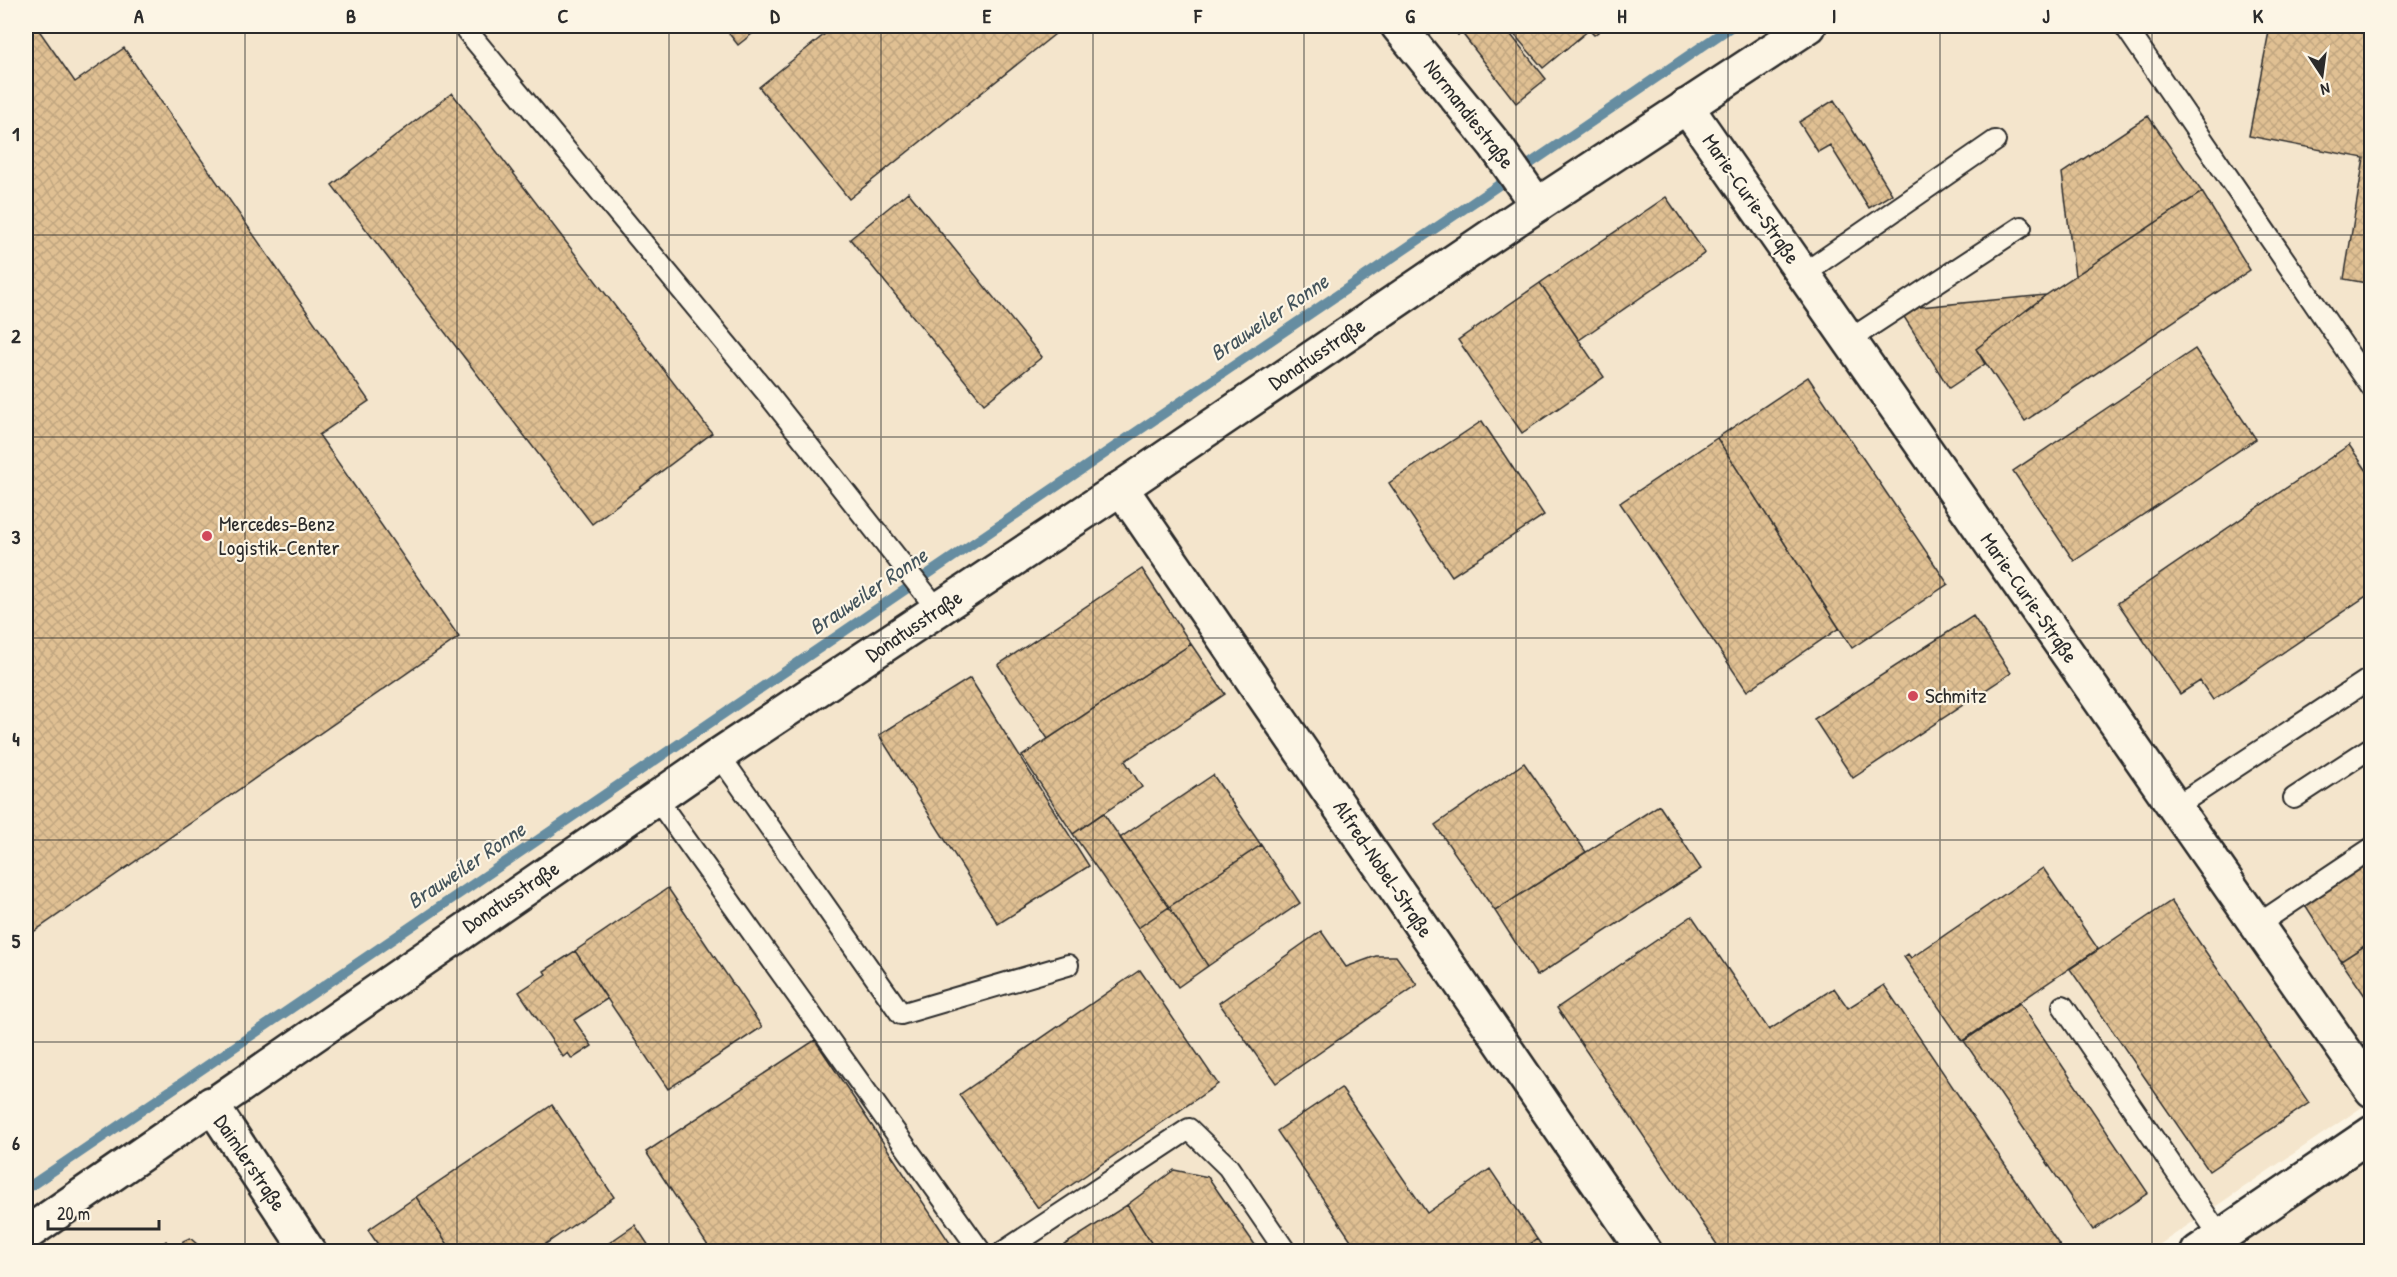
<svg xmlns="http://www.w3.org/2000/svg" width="2397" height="1277" font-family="'Patrick Hand',sans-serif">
  <defs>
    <pattern id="building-cross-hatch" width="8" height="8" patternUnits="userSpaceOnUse" patternTransform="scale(1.5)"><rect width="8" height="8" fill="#e0c093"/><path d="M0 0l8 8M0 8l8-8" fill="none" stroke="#c0a57f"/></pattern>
  </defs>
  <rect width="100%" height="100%" fill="#fcf5e5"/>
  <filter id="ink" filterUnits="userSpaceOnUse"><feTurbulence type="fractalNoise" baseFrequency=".0167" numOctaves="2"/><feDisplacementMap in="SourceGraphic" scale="12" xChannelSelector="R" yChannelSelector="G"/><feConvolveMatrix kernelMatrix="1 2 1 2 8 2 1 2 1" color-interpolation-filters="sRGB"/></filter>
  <g filter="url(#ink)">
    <path fill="#f4e5cc" d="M 26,26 L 2371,26 L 2371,1101 L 2150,1251 L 26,1251 Z
      M 2371,1141 L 2371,1251 L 2207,1251 Z"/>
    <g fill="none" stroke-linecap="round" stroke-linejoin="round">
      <path stroke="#668da1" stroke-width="10" d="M 26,1189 L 1732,26"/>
    </g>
    <path fill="url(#building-cross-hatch)" stroke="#2b2b2b" stroke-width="1.5" d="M 26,26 L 36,26 L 75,82 L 124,48 L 369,401 L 319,435 L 459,637 L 26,937 Z
      M 723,26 L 762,26 L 738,45 Z
      M 835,26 L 1065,26 L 849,199 L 759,87 Z
      M 1451,26 L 1504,26 L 1546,79 L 1516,103 L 1461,32 L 1458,35 Z
      M 1507,26 L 1606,26 L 1594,35 L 1589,30 L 1543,68 Z
      M 2270,26 L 2372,26 L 2372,284 L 2344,279 L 2364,158 L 2249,136 Z
      M 452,93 L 712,433 L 592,524 L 332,185 Z
      M 1834,100 L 1892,194 L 1869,208 L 1830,145 L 1818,152 L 1799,122 Z
      M 2148,116 L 2202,192 L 2075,276 L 2062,173 Z
      M 908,192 L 1042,357 L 984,404 L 850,239 Z
      M 2202,192 L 2250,270 L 2025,421 L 1976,349 L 2046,295 Z
      M 1666,197 L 1705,253 L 1579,340 L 1540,283 Z
      M 1540,283 L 1604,377 L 1522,433 L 1458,340 Z
      M 2046,295 L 1976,349 L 1985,364 L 1949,388 L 1899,309 Z
      M 2195,349 L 2256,439 L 2074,561 L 2013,471 Z
      M 1808,377 L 1948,584 L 1852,648 L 1717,438 Z
      M 1482,421 L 1544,515 L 1452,576 L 1389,483 Z
      M 1717,438 L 1839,628 L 1747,691 L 1620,503 Z
      M 2349,445 L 2372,478 L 2372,592 L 2213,700 L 2200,681 L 2180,694 L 2118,603 Z
      M 1142,569 L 1191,644 L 1048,739 L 998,665 Z
      M 1973,616 L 2011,673 L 1853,778 L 1814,719 Z
      M 1191,644 L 1225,694 L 1125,761 L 1142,787 L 1073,834 L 1022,756 Z
      M 970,678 L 1089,866 L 998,924 L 879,735 Z
      M 1524,763 L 1586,852 L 1495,911 L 1435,825 Z
      M 1213,775 L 1261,845 L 1169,907 L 1120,838 Z
      M 1659,805 L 1701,869 L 1537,976 L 1495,911 Z
      M 1103,813 L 1169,907 L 1138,928 L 1073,834 Z
      M 1261,845 L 1300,903 L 1208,966 L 1169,907 Z
      M 2372,855 L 2372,941 L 2341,961 L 2302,900 Z
      M 2043,868 L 2098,949 L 1962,1041 L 1904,957 L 1908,954 L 1911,958 Z
      M 668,888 L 762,1027 L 668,1089 L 575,951 Z
      M 2171,901 L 2309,1103 L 2209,1171 L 2070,969 Z
      M 1169,907 L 1208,966 L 1178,987 L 1138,928 Z
      M 1692,916 L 1769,1030 L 1834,988 L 1848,1008 L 1884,985 L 2064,1252 L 1722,1252 L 1557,1008 Z
      M 1321,931 L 1346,967 L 1376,956 L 1396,956 L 1417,985 L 1276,1083 L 1219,1003 Z
      M 2372,941 L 2372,1006 L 2341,961 Z
      M 575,951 L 607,999 L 574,1020 L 592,1046 L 572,1059 L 568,1053 L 563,1057 L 519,992 L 546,974 L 544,971 Z
      M 1140,970 L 1218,1084 L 1038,1208 L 959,1095 Z
      M 2020,1003 L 2148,1193 L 2093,1230 L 1964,1041 Z
      M 815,1040 L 956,1252 L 712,1252 L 646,1152 Z
      M 1341,1088 L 1427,1213 L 1490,1169 L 1537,1239 L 1519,1252 L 1359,1252 L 1277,1131 Z
      M 552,1105 L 614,1197 L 534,1252 L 453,1252 L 416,1197 Z
      M 1174,1170 L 1208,1177 L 1260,1252 L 1157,1252 L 1127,1205 Z
      M 416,1197 L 453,1252 L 383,1252 L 368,1230 Z
      M 1127,1205 L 1157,1252 L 1053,1252 Z
      M 635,1225 L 653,1252 L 596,1252 Z
      M 190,1238 L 198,1245 L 196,1252 L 180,1252 L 183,1241 Z
      M 1537,1239 L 1546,1252 L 1519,1252 Z
      M 166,1241 L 173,1252 L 151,1252 Z"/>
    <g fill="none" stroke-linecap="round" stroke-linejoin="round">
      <g stroke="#2b2b2b" stroke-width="24">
        <path id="service" d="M 463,26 L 767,393 L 938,610
          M 2125,26 L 2372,388
          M 1803,274 L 1995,141
          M 1849,340 L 2021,227
          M 719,755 L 901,1014 L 1068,965
          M 656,798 L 981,1252
          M 2294,798 L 2372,747
          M 2175,807 L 2372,677
          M 2257,925 L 2372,848
          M 2063,1006 L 2220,1236
          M 1003,1252 L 1189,1129 L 1228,1167 L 1286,1252"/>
      </g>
      <g stroke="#2b2b2b" stroke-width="38">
        <path id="minor" d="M 1398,26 L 1495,145 L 1537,205
          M 1686,106 L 2372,1090
          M 1121,488 L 1645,1252
          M 211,1104 L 309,1252
          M 2198,1252 L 2372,1133"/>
      </g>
      <g stroke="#2b2b2b" stroke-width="38">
        <path id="tertiary" d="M 26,1234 L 719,755 L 1121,488 L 1537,205 L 1809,26"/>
      </g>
      <use href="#service" stroke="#fcf5e5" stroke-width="20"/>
      <use href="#minor" stroke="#fcf5e5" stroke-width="33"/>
      <use href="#tertiary" stroke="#fcf5e5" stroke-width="33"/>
    </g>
  </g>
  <path fill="none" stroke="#2b2b2b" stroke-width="1.5" stroke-opacity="0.55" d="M 245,26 L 245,1252M 457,26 L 457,1252M 669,26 L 669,1252M 881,26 L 881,1252M 1093,26 L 1093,1252M 1304,26 L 1304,1252M 1516,26 L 1516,1252M 1728,26 L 1728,1252M 1940,26 L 1940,1252M 2152,26 L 2152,1252M 26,235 L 2372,235M 26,437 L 2372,437M 26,638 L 2372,638M 26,840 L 2372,840M 26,1042 L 2372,1042"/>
  <g fill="#d1495b" stroke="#fcf5e5" stroke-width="2">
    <circle cx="207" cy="536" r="6"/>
    <circle cx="1913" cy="696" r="6"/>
  </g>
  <g text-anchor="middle" stroke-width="4.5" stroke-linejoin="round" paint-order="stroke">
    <g font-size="21" fill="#2b2b2b" stroke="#fcf5e5">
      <text transform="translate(1469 114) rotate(52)" y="7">Normandiestraße</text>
      <text transform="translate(1751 199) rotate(55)" y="7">Marie-Curie-Straße</text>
      <text transform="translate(1317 354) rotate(-34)" y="7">Donatusstraße</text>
      <text transform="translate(2029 598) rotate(55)" y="7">Marie-Curie-Straße</text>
      <text transform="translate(914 626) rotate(-34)" y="7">Donatusstraße</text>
      <text transform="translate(1383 869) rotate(56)" y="7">Alfred-Nobel-Straße</text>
      <text transform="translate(511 897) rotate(-34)" y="7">Donatusstraße</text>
      <text transform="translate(250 1163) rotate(56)" y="7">Daimlerstraße</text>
    </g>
    <g font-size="21" fill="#2b2b2b" stroke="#fcf5e5" text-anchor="start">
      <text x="219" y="531">Mercedes-Benz<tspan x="219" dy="24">Logistik-Center</tspan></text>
      <text x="1925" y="703">Schmitz</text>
    </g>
    <g font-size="22" font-style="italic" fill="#44545c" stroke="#fcf5e5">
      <text transform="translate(1269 317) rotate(-34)" y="8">Brauweiler Ronne</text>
      <text transform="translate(868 591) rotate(-34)" y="8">Brauweiler Ronne</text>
      <text transform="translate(466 865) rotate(-34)" y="8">Brauweiler Ronne</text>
    </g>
  </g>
  <rect width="2397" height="1277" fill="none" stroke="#fcf5e5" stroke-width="66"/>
  <g transform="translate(2322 75) rotate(167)" stroke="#fcf5e5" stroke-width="4.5" paint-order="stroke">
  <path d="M0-4.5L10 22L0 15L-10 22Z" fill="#2b2b2b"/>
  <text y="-9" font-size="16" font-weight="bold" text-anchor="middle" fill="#2b2b2b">N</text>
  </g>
  <path d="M48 1220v9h111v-9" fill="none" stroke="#2b2b2b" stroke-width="3"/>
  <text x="57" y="1220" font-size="18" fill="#2b2b2b" stroke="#fcf5e5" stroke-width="4.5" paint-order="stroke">20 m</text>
  <rect x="33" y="33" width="2331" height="1211" fill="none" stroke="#2b2b2b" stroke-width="2"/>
  <g font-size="20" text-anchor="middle" font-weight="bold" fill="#2b2b2b">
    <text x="139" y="23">A</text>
    <text x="351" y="23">B</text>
    <text x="563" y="23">C</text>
    <text x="775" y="23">D</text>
    <text x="987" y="23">E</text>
    <text x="1198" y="23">F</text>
    <text x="1410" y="23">G</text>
    <text x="1622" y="23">H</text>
    <text x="1834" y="23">I</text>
    <text x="2046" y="23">J</text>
    <text x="2258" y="23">K</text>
    <text x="16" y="141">1</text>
    <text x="16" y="343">2</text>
    <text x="16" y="544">3</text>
    <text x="16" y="746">4</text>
    <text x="16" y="948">5</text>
    <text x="16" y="1150">6</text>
  </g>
</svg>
